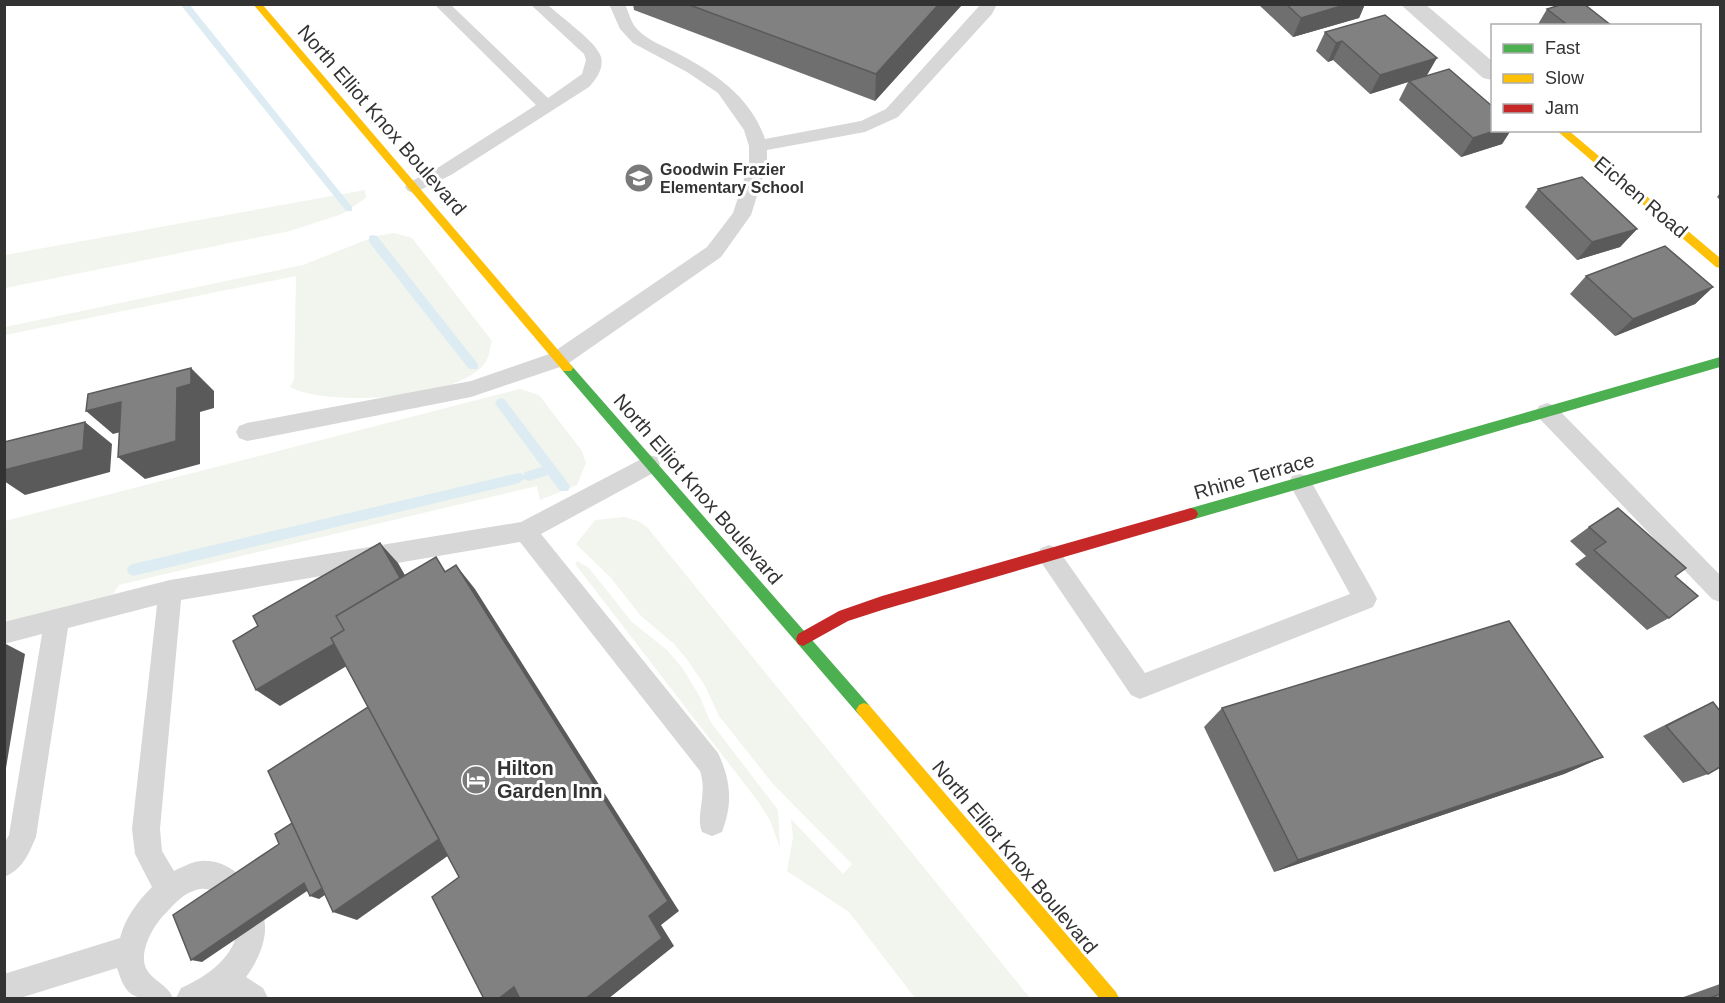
<svg xmlns="http://www.w3.org/2000/svg" width="1725" height="1003" font-family="Helvetica,sans-serif">
  <rect width="100%" height="100%" fill="#fff"/>
  <path fill="#f1f5ed" d="M 365,190 L 366,198 L 342,214 L 290,231 L 5,288 L 5,255 Z
    M 394,233 L 412,238 L 492,341 C 490,348 489,358 485,363 C 459,400 326,407 290,387 L 294,379 L 296,276 L 5,335 L 5,327 L 303,265 L 376,236 Z
    M 520,389 L 539,395 L 582,451 L 586,463 L 577,485 L 540,500 L 537,486 L 119,585 L 113,594 L 5,622 L 5,521 Z
    M 624,517 L 638,521 L 647,527 L 1030,998 L 915,998 L 849,912 L 787,871 L 793,838 L 791,819 L 843,874 L 852,864 L 773,784 L 719,716 L 705,686 L 686,658 L 674,644 L 640,615 L 611,578 L 576,544 L 595,520 Z
    M 577,561 L 589,568 L 632,622 L 668,651 L 683,669 L 700,697 L 710,721 L 778,810 L 780,848 L 770,820 L 757,800 L 575,564 Z"/>
  <g fill="none" stroke-linecap="round" stroke-linejoin="round">
    <path fill="#ddebf3" fill-rule="evenodd" d="M 180,4 L 189,4 L 352,207 L 352,211 L 346,211 Z
      M 373,235 L 377,236 L 477,363 L 478,366 L 477,369 L 469,369 L 369,242 L 369,236 Z
      M 501,398 L 505,400 L 568,483 L 570,487 L 568,491 L 560,491 L 548,475 L 529,481 L 524,479 L 519,483 L 133,576 L 129,574 L 127,570 L 129,566 L 133,564 L 519,473 L 524,475 L 525,472 L 542,467 L 497,406 L 495,403 L 497,400 Z"/>
    <path fill="#d7d7d7" fill-rule="evenodd" d="M 434,4 L 450,4 L 548,98 L 582,74 L 586,60 L 584,54 L 530,4 L 547,4 C 559,16 597,42 601,57 C 604,69 596,79 589,87 L 451,175 L 414,193 L 408,191 L 405,187 L 408,183 L 439,167 L 536,105 Z
      M 609,4 L 625,4 C 629,13 631,23 637,29 C 648,41 664,46 677,53 C 715,73 751,97 765,139 L 861,121 L 886,109 L 981,4 L 997,4 L 992,14 L 898,117 L 865,132 L 767,150 L 767,164 L 751,215 L 721,257 L 566,365 L 471,397 L 247,441 L 239,438 L 236,432 L 239,426 L 247,423 L 471,381 L 552,353 L 707,247 L 733,213 L 749,164 L 749,146 L 744,130 L 718,93 L 687,72 L 633,43 L 620,29 Z
      M 1547,403 L 1555,406 L 1720,575 L 1720,602 L 1712,599 L 1539,418 L 1536,412 L 1539,406 Z
      M 649,455 L 657,457 L 660,464 L 657,471 L 541,534 L 718,753 C 731,781 733,803 722,832 L 712,836 L 702,832 C 695,814 708,795 700,771 L 520,542 L 181,600 L 160,829 L 162,851 L 174,871 C 180,868 188,864 195,862 C 230,853 264,893 265,926 C 266,943 256,964 246,977 L 263,988 L 268,998 L 176,998 L 181,988 C 218,972 261,935 220,897 C 214,890 205,887 196,890 C 183,894 175,903 167,912 C 155,923 143,944 144,960 C 145,979 167,982 173,998 C 136,998 128,1003 117,968 L 20,998 L 4,998 L 4,974 L 120,938 C 125,918 138,901 152,887 L 135,854 L 132,829 L 157,605 L 68,628 L 36,837 C 28,855 23,869 4,877 L 4,844 L 9,835 L 42,634 L 4,644 L 4,622 L 170,580 L 521,522 Z
      M 1300,474 L 1308,476 L 1373,591 L 1377,599 L 1373,607 L 1140,699 L 1131,695 L 1041,562 L 1037,555 L 1041,548 L 1049,545 L 1057,548 L 1145,673 L 1350,594 L 1289,483 L 1292,476 Z"/>
    <path fill="#d7d7d7" fill-rule="evenodd" d="M 1400,4 L 1425,4 L 1492,61 L 1492,80 L 1483,78 Z"/>
    <path fill="#4caf50" fill-rule="evenodd" d="M 1720,357 L 1720,367 L 1191,520 L 1186,518 L 1184,514 L 1186,510 L 1191,508 Z
      M 567,363 L 571,365 L 869,705 L 872,710 L 869,715 L 864,717 L 859,715 L 563,371 L 561,368 L 563,365 Z"/>
    <path fill="#ffc107" fill-rule="evenodd" d="M 253,4 L 262,4 L 571,365 L 573,368 L 571,371 L 563,371 Z
      M 1556,130 L 1568,130 L 1720,258 L 1720,268 L 1716,267 Z
      M 864,703 L 869,705 L 1116,992 L 1119,998 L 1099,998 L 859,715 L 856,710 L 859,705 Z"/>
    <path fill="#c62828" fill-rule="evenodd" d="M 1191,508 L 1196,510 L 1198,514 L 1196,518 L 1191,520 L 882,610 L 848,621 L 803,646 L 798,644 L 796,639 L 798,634 L 839,611 L 882,596 Z"/>
  </g>
  <path fill="#6f6f6f" d="M 633,4 L 962,4 L 875,101 L 634,10 Z
    M 1258,4 L 1365,4 L 1359,18 L 1293,37 Z
    M 1547,9 L 1612,26 L 1537,26 Z
    M 1325,32 L 1427,76 L 1492,130 L 1511,130 L 1502,144 L 1461,157 L 1399,100 L 1408,82 L 1370,94 L 1333,60 L 1328,62 L 1316,51 Z
    M 1538,189 L 1637,229 L 1620,247 L 1577,260 L 1525,207 Z
    M 1720,193 L 1720,200 L 1717,197 Z
    M 1586,276 L 1713,287 L 1695,304 L 1615,336 L 1570,294 Z
    M 1589,527 L 1675,576 L 1669,618 L 1647,630 L 1575,564 L 1586,556 L 1570,541 Z
    M 1713,702 L 1708,774 L 1683,783 L 1643,736 L 1689,713 Z
    M 1222,708 L 1603,757 L 1564,774 L 1274,872 L 1204,727 Z
    M 1720,984 L 1720,999 L 1678,999 Z"/>
  <path fill="#5a5a5a" d="M 939,4 L 962,5 L 875,101 L 876,74 Z
    M 1348,4 L 1365,4 L 1359,18 L 1293,37 L 1301,18 Z
    M 1342,41 L 1333,60 L 1328,62 L 1336,43 Z
    M 1437,58 L 1426,77 L 1409,81 L 1408,82 L 1370,94 L 1380,75 Z
    M 1497,130 L 1511,130 L 1502,144 L 1461,157 L 1473,138 Z
    M 1637,229 L 1620,247 L 1577,260 L 1592,242 Z
    M 1713,287 L 1695,304 L 1615,336 L 1633,319 Z
    M 191,368 L 214,391 L 214,408 L 200,412 L 200,464 L 145,479 L 118,457 L 177,388 Z
    M 121,402 L 147,425 L 113,434 L 86,411 Z
    M 85,422 L 112,444 L 110,472 L 25,495 L 4,481 L 4,470 Z
    M 380,543 L 398,563 L 421,603 L 370,652 L 280,706 L 256,690 Z
    M 456,565 L 475,589 L 679,911 L 661,925 L 674,946 L 608,999 L 585,999 Z
    M 4,643 L 25,654 L 4,780 Z
    M 1603,757 L 1564,774 L 1274,872 L 1298,860 Z
    M 441,837 L 459,848 L 357,920 L 333,912 Z
    M 332,880 L 341,884 L 319,899 L 310,896 Z
    M 304,883 L 313,887 L 202,962 L 191,960 Z
    M 514,987 L 526,999 L 498,999 Z"/>
  <path fill="#818181" stroke="#5a5a5a" stroke-width="1.5" d="M 687,4 L 939,4 L 876,74 Z
    M 1286,4 L 1348,4 L 1301,18 Z
    M 1563,4 L 1584,4 L 1612,26 L 1557,26 L 1565,23 L 1547,9 Z
    M 1385,15 L 1437,58 L 1380,75 L 1342,41 L 1336,43 L 1325,32 Z
    M 1449,69 L 1492,106 L 1492,130 L 1497,130 L 1473,138 L 1409,81 Z
    M 1582,177 L 1637,229 L 1592,242 L 1538,189 Z
    M 1665,246 L 1713,287 L 1633,319 L 1586,276 Z
    M 191,368 L 191,384 L 177,388 L 176,441 L 118,457 L 121,402 L 86,411 L 88,394 Z
    M 85,422 L 83,450 L 4,470 L 4,442 Z
    M 1618,508 L 1686,568 L 1675,576 L 1698,596 L 1669,618 L 1594,550 L 1606,542 L 1589,527 Z
    M 380,543 L 400,578 L 336,616 L 344,630 L 331,638 L 334,644 L 256,690 L 233,641 L 258,626 L 253,616 Z
    M 436,557 L 445,572 L 456,565 L 668,901 L 649,916 L 662,938 L 585,999 L 520,999 L 514,987 L 498,999 L 484,999 L 432,897 L 459,877 L 331,638 L 344,630 L 336,616 Z
    M 1509,621 L 1603,757 L 1298,860 L 1222,708 Z
    M 1713,702 L 1720,711 L 1720,767 L 1708,774 L 1666,726 Z
    M 368,707 L 439,839 L 333,912 L 268,771 Z
    M 292,823 L 322,888 L 310,896 L 304,883 L 191,960 L 173,915 L 279,844 L 275,834 Z
    M 1720,994 L 1720,999 L 1707,999 Z"/>
  <defs>
    <g id="school-disc" transform="scale(1.5)"><circle r="9.5" fill="#7a7a7a" stroke="#fff"/><path d="M0-5L7-2L0 1L-7-2ZM-4 1L0 2.5L4 1V4Q0 6-4 4Z" fill="#fff"/></g>
    <g id="hotel-disc" transform="scale(1.5)"><circle r="9.5" fill="#7a7a7a" stroke="#fff"/><path d="M-6-4.5h1.5V1H6V5H4.5V3h-9V5H-6ZM-4 0a1.8 1.8 0 1 1 3.6 0ZM.5 0V-2.5h3Q6-2.5 6 0Z" fill="#fff"/></g>
  </defs>
  <g fill-rule="evenodd">
    <use href="#school-disc" x="639" y="178"/>
    <use href="#hotel-disc" x="476" y="780"/>
  </g>
  <g text-anchor="middle" stroke-width="6" stroke-linejoin="round" paint-order="stroke">
    <g font-size="16" font-weight="bold" fill="#333" stroke="#fff" text-anchor="start">
      <text x="660" y="175">Goodwin Frazier<tspan x="660" dy="18">Elementary School</tspan></text>
    </g>
    <g font-size="20" fill="#333" stroke="#fff">
      <text transform="translate(382 120) rotate(49)" y="7">North Elliot Knox Boulevard</text>
      <text transform="translate(1641 197) rotate(40)" y="7">Eichen Road</text>
      <text transform="translate(1254 476) rotate(-16)" y="7">Rhine Terrace</text>
      <text transform="translate(698 489) rotate(49)" y="7">North Elliot Knox Boulevard</text>
      <text transform="translate(1015 857) rotate(50)" y="7">North Elliot Knox Boulevard</text>
    </g>
    <g font-size="20" font-weight="bold" fill="#333" stroke="#fff" text-anchor="start">
      <text x="497" y="775">Hilton<tspan x="497" dy="23">Garden Inn</tspan></text>
    </g>
  </g>
  <rect width="1725" height="1003" fill="none" stroke="#333333" stroke-width="12"/>
  <rect x="1491" y="24" width="210" height="108" fill="#ffffff" stroke="#adadad" stroke-width="1.5"/>
  <rect x="1503" y="44" width="30" height="9" fill="#4caf50" stroke="#adadad" stroke-width="1.5"/>
  <text x="1545" y="54" font-size="18" fill="#333333">Fast</text>
  <rect x="1503" y="74" width="30" height="9" fill="#ffc107" stroke="#adadad" stroke-width="1.5"/>
  <text x="1545" y="84" font-size="18" fill="#333333">Slow</text>
  <rect x="1503" y="104" width="30" height="9" fill="#c62828" stroke="#adadad" stroke-width="1.5"/>
  <text x="1545" y="114" font-size="18" fill="#333333">Jam</text>
</svg>
